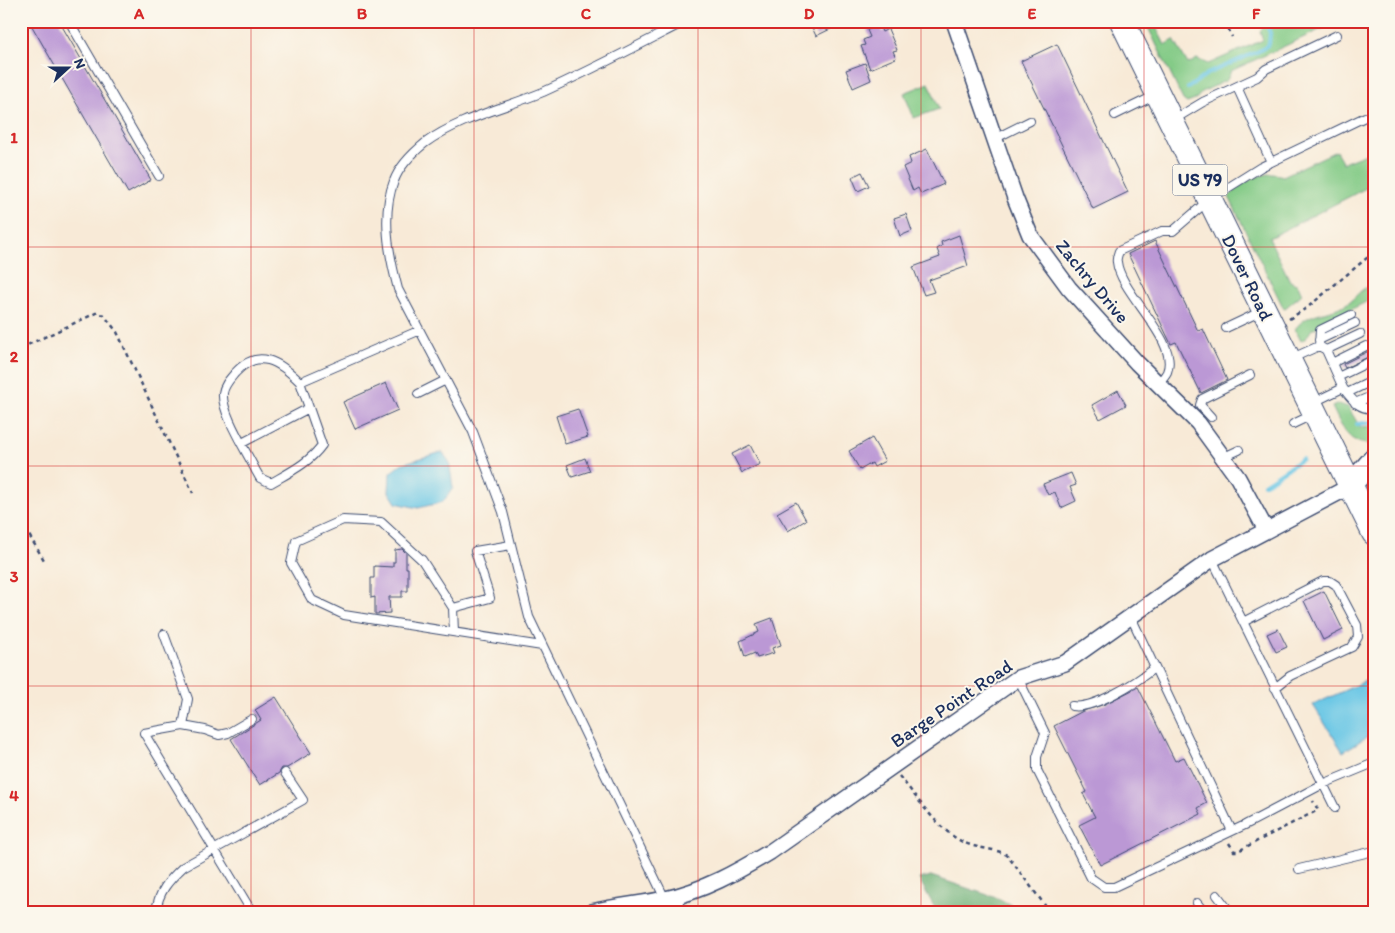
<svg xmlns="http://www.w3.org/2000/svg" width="1395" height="933" font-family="Itim,sans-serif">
  <rect width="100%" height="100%" fill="#fbf7ec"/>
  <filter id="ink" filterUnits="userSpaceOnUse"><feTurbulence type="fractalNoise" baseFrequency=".02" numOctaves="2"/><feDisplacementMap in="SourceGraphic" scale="10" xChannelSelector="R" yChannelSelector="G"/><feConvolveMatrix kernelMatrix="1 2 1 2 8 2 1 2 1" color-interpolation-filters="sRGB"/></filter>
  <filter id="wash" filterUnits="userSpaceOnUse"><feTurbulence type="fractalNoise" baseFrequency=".0096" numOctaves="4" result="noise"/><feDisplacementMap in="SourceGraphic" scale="20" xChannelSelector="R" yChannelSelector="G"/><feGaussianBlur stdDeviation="1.12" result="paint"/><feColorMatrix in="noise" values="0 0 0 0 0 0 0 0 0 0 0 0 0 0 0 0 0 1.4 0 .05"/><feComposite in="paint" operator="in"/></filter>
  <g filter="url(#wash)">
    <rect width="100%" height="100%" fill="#f8ead7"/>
    <path fill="#84cb87" stroke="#507d72" d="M 1145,21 L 1153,21 L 1165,45 L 1174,40 L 1188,64 L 1197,59 L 1208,64 L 1263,40 L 1260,31 L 1269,21 L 1339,21 L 1231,71 L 1227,80 L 1202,92 L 1195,100 L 1187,103 L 1183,100 Z
      M 929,83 L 939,109 L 914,118 L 904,93 Z
      M 1336,151 L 1343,163 L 1374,151 L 1374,184 L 1269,238 L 1290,281 L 1298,285 L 1302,294 L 1284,309 L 1229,197 C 1241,182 1264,169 1283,176 Z
      M 1374,284 L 1374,298 L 1312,329 L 1306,338 L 1301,341 L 1295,329 C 1310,310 1326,315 1346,304 C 1358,297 1358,289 1374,284 Z
      M 1338,404 L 1348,407 L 1360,427 L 1374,426 L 1374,444 C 1348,446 1342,427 1332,407 Z"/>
    <path fill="#6baf74" stroke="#436f69" d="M 931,876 L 1000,899 L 1024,912 L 937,912 L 919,879 Z"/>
    <path fill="#67c6e5" stroke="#417aa2" d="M 442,452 L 449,461 L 453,488 L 443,502 L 418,508 L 396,503 L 389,492 L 390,473 L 401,464 Z
      M 1374,677 L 1374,732 L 1343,752 L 1313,705 Z"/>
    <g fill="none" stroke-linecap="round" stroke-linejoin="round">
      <path stroke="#67c6e5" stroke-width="4" d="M 1188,88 L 1207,74 L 1261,50 L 1269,44 L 1270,33 L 1265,21
        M 1357,424 L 1374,422
        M 1264,484 L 1302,459"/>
    </g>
    <g id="blocks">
      <path fill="#bb98d5" d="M 29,21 L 59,21 L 151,180 L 128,193 Z
        M 809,21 L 847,21 L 816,36 Z
        M 879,25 L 882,32 L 888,29 L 897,50 L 893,51 L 896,58 L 870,69 L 861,46 L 865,45 L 863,40 L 870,37 L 867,30 Z
        M 1057,44 L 1128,192 L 1093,209 L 1021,61 Z
        M 865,63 L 871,80 L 853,88 L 846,70 Z
        M 927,149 L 944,184 L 921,194 L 918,188 L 913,191 L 903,167 L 911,163 L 909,157 Z
        M 862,172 L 869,186 L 858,191 L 852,177 Z
        M 906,214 L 912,231 L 900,236 L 894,218 Z
        M 959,235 L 968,266 L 929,280 L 934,292 L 924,295 L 913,267 L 940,257 L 937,249 L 942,246 L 941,242 Z
        M 1155,241 L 1198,331 L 1203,329 L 1227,380 L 1201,393 L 1176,342 L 1171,344 L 1128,254 Z
        M 1374,346 L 1374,354 L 1345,368 L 1343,364 L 1369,351 Z
        M 386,383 L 398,410 L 355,429 L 343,402 Z
        M 1118,390 L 1126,405 L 1100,419 L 1092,405 Z
        M 578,409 L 588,437 L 565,444 L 556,416 Z
        M 872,438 L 885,461 L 874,467 L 872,463 L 860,470 L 849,451 Z
        M 750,445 L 760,464 L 742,473 L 732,454 Z
        M 585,458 L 590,471 L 572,477 L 567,465 Z
        M 1071,473 L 1076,485 L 1070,487 L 1076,501 L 1061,508 L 1055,492 L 1048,495 L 1043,484 Z
        M 796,502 L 806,520 L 788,531 L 777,513 Z
        M 402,549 L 406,553 L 406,568 L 408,568 L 408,591 L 402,591 L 402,597 L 389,597 L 390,613 L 375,614 L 375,597 L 371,598 L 371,578 L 374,578 L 374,566 L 393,567 L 393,562 L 395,562 L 395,550 Z
        M 1324,591 L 1343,630 L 1323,640 L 1304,601 Z
        M 772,618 L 781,645 L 772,648 L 774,653 L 757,658 L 755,653 L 745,657 L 740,641 L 759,632 L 756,624 Z
        M 1278,629 L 1287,647 L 1276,652 L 1267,634 Z
        M 1138,687 L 1175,761 L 1184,757 L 1207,803 L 1198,808 L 1201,814 L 1100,865 L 1079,825 L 1095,817 L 1083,794 L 1087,792 L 1054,726 L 1083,711 L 1105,704 Z
        M 276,697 L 311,753 L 287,768 L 282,768 L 279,773 L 260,785 L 231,739 L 261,720 L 255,710 Z"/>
    </g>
  </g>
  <g filter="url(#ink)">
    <use href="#blocks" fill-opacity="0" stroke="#3c4b70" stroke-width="1"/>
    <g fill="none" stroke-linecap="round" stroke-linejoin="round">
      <g stroke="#3c4b70" stroke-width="10">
        <path id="service" d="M 69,21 L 159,176
          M 128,21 L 152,21
          M 1237,87 L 1271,162
          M 1115,115 L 1156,95
          M 1173,120 L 1203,102 L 1257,77 L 1266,69 L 1337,35
          M 994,139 L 1030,121
          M 1226,328 L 1262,311
          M 1319,340 L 1355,323
          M 1319,346 L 1326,350 L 1343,388
          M 1326,350 L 1360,334
          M 1290,359 L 1319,346 L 1320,330 L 1351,315
          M 1332,363 L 1366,346
          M 1338,377 L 1373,360
          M 300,382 C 280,362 258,347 235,373 C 230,379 224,385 223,393 C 221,413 247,452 256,471 L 260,478 L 271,483 C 290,472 309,463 322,445 L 300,382 L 418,331
          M 1158,384 C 1161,380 1165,376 1167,372 C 1180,341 1120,293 1117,262 C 1116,259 1118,254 1119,251 L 1162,231 L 1173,231 L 1210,199 L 1261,167 L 1365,117
          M 1347,393 L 1374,380
          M 418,394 L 446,380
          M 1314,402 L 1343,388 C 1351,398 1359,411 1374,408
          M 1355,403 L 1374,395
          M 1211,417 L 1200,405 L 1202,399 L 1250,375
          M 1293,424 L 1314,414
          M 242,443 L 309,408
          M 1224,457 L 1239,450
          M 1212,559 L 1335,808
          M 453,608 L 490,598 L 475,551 L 511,545
          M 1131,617 L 1232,831
          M 1243,622 L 1323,581 L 1330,581 L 1336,585 L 1357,625 L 1358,637 L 1352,647 L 1290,676 L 1275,688
          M 454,632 L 453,608 L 422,560 L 381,522 L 343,520 L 296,541 L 291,563 L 312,600 L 344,615 L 542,646
          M 164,634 L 188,699 L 183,726
          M 1018,678 L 1045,733 L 1037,757 L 1037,770 L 1091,878 L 1104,887 L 1114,887 L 1245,825 L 1323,784 L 1374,763
          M 1072,706 C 1093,710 1137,682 1154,668
          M 252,719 L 228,733 L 219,735 L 205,730 L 183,726 L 144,733 L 252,912
          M 1299,869 L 1374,851
          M 1217,895 L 1230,912
          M 676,896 L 682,912
          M 665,899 L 529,617 L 503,512 L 473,432 L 398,289 C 389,255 381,215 394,181 C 399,167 414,152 425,143 C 459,118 505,108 543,92 C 592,70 639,45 686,21
          M 1197,903 L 1204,912
          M 156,912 C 158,892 169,880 183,867 L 303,800 L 285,773"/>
      </g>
      <g stroke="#3c4b70" stroke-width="18">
        <path id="minor" d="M 954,21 L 1015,198 L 1030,235 L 1069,288 L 1137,363 L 1198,423 L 1238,478 L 1266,530
          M 592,912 C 616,906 641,904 665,899 C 703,891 737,872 770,852 L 1018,678 L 1065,663 L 1212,559 L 1349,487"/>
      </g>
      <g stroke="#3c4b70" stroke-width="24">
        <path id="secondary" d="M 1349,487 L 1374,459"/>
      </g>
      <g stroke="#3c4b70" stroke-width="26">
        <path id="primary" d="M 1122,21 L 1374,533"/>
      </g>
      <path stroke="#3c4b70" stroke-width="2.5" stroke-dasharray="4 4" stroke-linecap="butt" d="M 1225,21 L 1232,37
        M 1289,319 L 1308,307 L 1374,252
        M 21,348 L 96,313 L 104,315 L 117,332 L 193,493
        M 21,522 L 44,560
        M 21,565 L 24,567
        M 899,776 C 918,798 938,831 965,843 C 979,849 994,848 1007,855 L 1050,912
        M 1229,843 L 1234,851 L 1238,851 L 1318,810 L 1313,801"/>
      <use href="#service" stroke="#fff" stroke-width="8"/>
      <use href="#minor" stroke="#fff" stroke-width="15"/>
      <use href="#secondary" stroke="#fff" stroke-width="21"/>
      <use href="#primary" stroke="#fff" stroke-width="24"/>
    </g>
  </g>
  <path fill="none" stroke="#d62828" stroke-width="1" stroke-opacity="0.55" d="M 251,21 L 251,912M 474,21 L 474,912M 698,21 L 698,912M 921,21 L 921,912M 1144,21 L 1144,912M 21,247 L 1374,247M 21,466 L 1374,466M 21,686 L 1374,686"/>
  <g text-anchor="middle" stroke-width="4" stroke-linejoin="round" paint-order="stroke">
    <rect fill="#fbf7ec" stroke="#5e6b89" stroke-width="1" x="1172.5" y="164.5" width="55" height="31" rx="4"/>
    <g font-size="18" font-weight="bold" fill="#1b2f5e">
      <text x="1200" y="186">US 79</text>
    </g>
    <g font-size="19" fill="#1b2f5e" stroke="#fbf7ec">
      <text transform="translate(1248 277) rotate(64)" y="7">Dover Road</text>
      <text transform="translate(1093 281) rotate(50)" y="7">Zachry Drive</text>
      <text transform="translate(951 703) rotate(-34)" y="7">Barge Point Road</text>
    </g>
  </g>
  <rect width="1395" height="933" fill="none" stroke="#fbf7ec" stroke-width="55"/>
  <g transform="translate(68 68) rotate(69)" stroke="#fbf7ec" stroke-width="4" paint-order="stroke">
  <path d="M0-4L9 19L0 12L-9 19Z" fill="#1b2f5e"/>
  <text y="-8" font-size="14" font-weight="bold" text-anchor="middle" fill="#1b2f5e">N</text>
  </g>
  <rect x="28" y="28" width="1340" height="878" fill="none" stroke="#d62828" stroke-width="2"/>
  <g font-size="16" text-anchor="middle" font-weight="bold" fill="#d62828">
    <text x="139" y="19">A</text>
    <text x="362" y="19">B</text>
    <text x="586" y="19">C</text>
    <text x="809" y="19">D</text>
    <text x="1032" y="19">E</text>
    <text x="1256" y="19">F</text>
    <text x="14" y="143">1</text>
    <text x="14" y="362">2</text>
    <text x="14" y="582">3</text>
    <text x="14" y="801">4</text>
  </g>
</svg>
